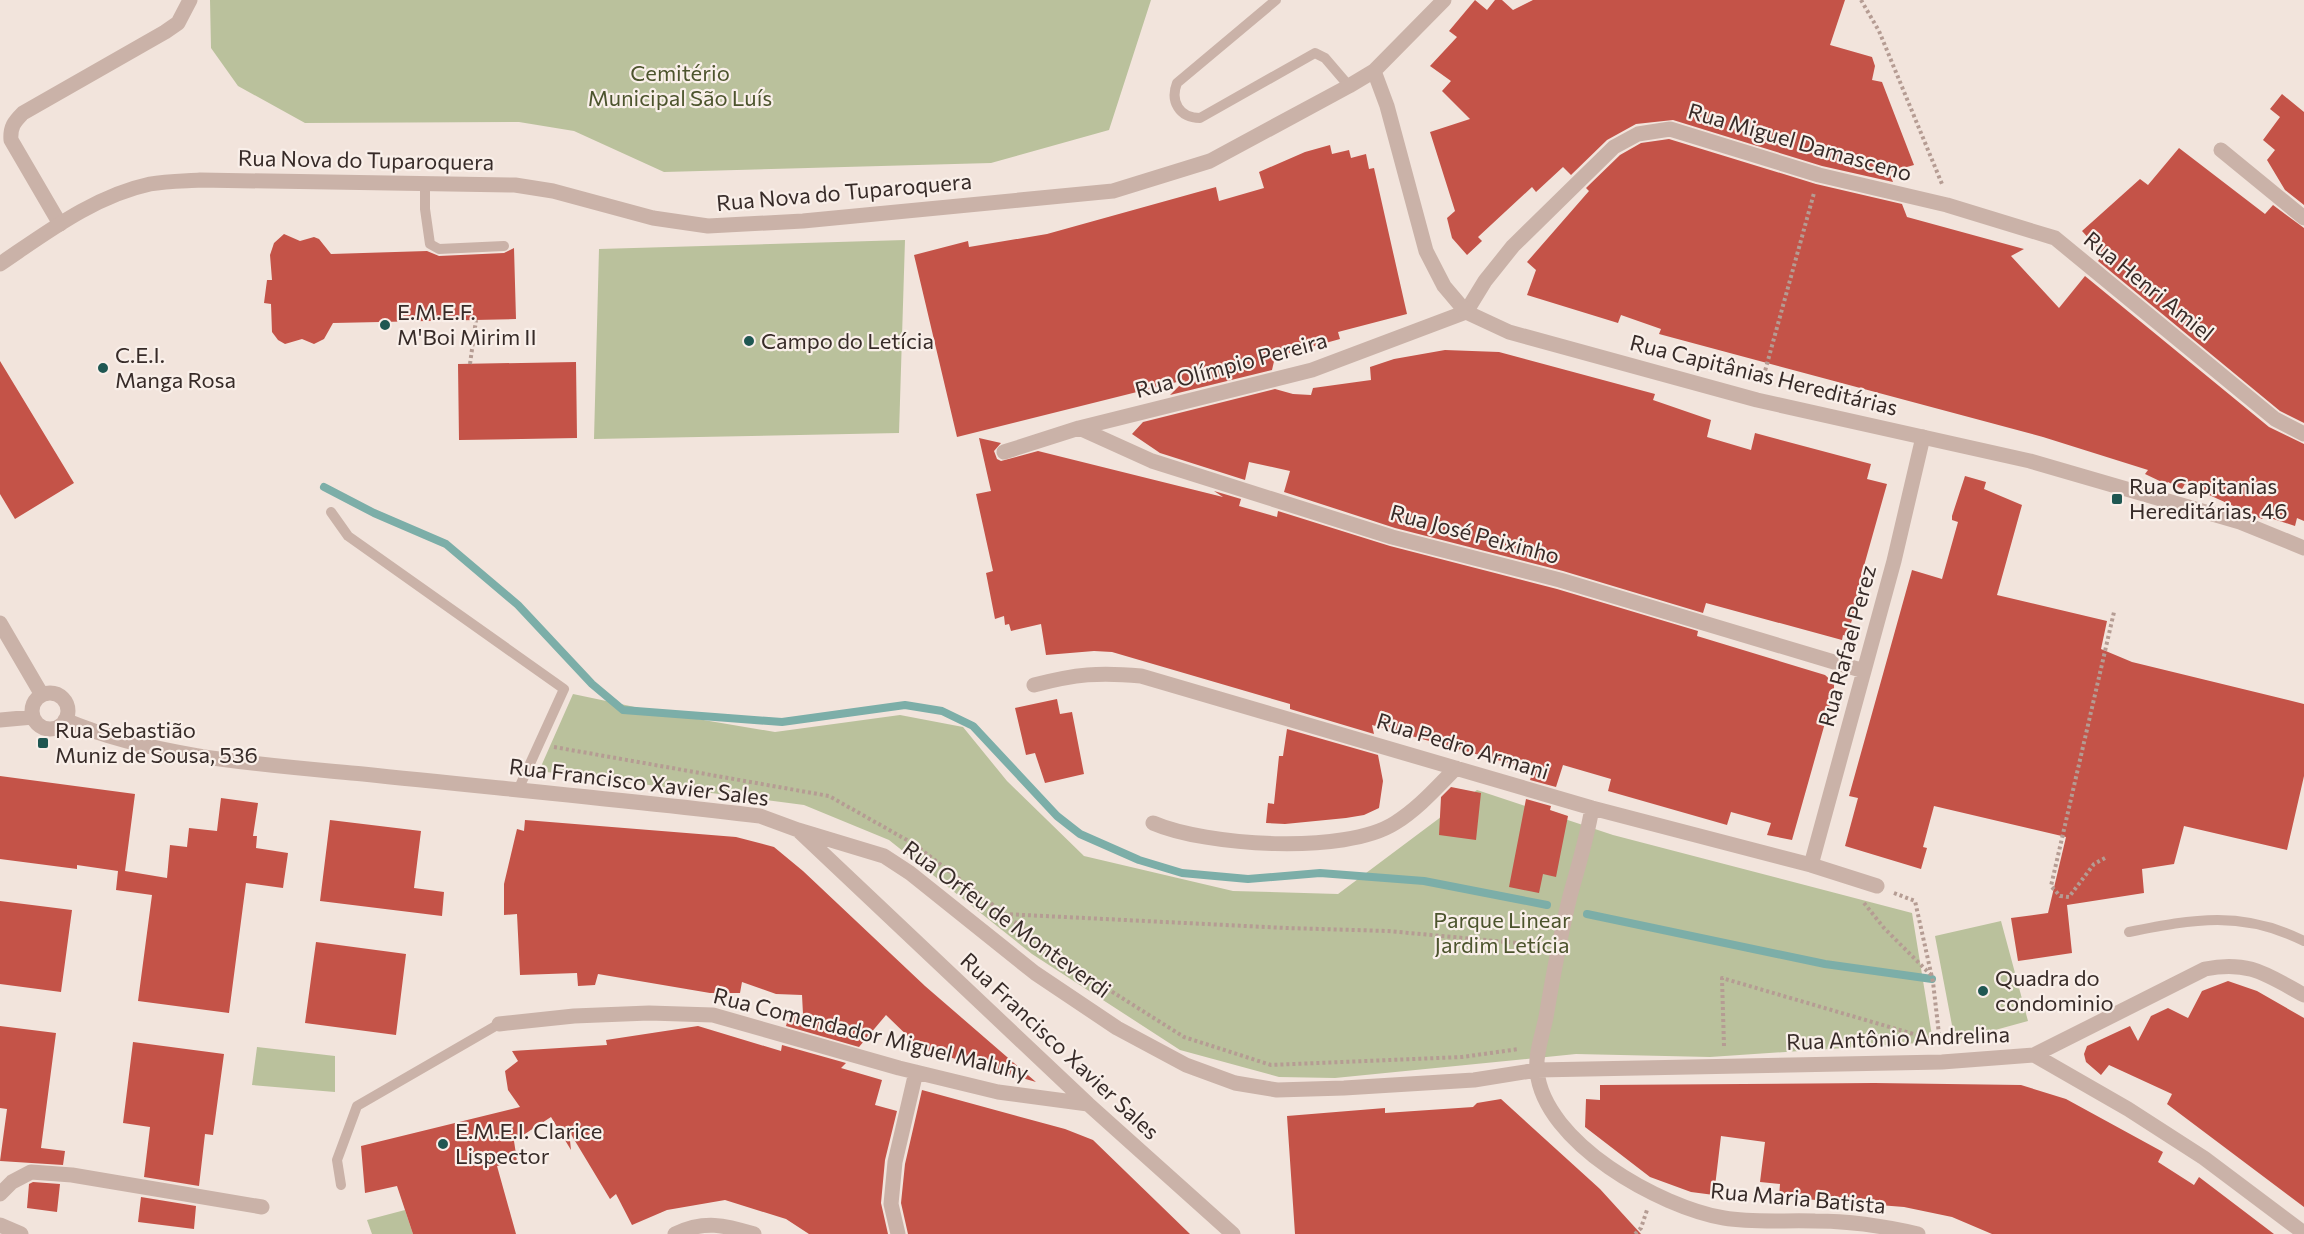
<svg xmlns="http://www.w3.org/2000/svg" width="2304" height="1234" font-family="Commissioner,sans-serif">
  <rect width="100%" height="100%" fill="#f2e4dc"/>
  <path fill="#bac19c" d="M 210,0 L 1151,0 L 1109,130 L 991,163 L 664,172 L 574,131 L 519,122 L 305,123 L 238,86 L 211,48 Z
    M 905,240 L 899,433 L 594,439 L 599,249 Z
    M 573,694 L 668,714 L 775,732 L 900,715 L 963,727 L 1007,781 L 1084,856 L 1233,891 L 1338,894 L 1477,790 L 1613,835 L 1912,913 L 1933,1042 L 1710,1057 L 1576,1054 L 1335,1078 L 1279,1077 L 1180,1050 L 1032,954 L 889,840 L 804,805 L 539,771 Z
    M 2001,921 L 2028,1021 L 1955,1041 L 1935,936 Z
    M 257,1047 L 335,1056 L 335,1092 L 252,1085 Z
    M 405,1210 L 413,1234 L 372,1234 L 367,1220 Z"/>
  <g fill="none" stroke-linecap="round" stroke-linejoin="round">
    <path stroke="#7caea8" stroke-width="8" d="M 324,487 L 374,513 L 446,544 L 518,605 L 592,684 L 623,710 L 782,722 L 905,705 L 942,711 L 973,726 L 1057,816 L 1080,834 L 1139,860 L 1182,873 L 1248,879 L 1320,873 L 1424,881 L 1547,905
      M 1587,914 L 1825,964 L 1932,979"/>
  </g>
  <path fill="#c45348" d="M 1475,0 L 1487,10 L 1495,0 L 1502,0 L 1513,10 L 1533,0 L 1845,0 L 1830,45 L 1872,57 L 1875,66 L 1872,80 L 1882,82 L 1914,165 L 1889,172 L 1893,182 L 1822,166 L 1673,120 L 1636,124 L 1607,140 L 1571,175 L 1563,167 L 1536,192 L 1532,187 L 1478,237 L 1482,241 L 1467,255 L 1452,238 L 1447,218 L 1455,211 L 1430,132 L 1470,119 L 1442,91 L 1451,81 L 1430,66 L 1457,37 L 1449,31 Z
    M 2282,94 L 2304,112 L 2304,205 L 2285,190 L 2267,160 L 2275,150 L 2263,140 L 2280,117 L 2270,109 Z
    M 1669,139 L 1816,184 L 1902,204 L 1907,217 L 2024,249 L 2011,256 L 2059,308 L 2085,276 L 2269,427 L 2304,444 L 2304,521 L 2297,518 L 2295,526 L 2264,516 L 2262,519 L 2185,484 L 2182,489 L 2168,482 L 2166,484 L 2145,474 L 2148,470 L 2043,437 L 1659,334 L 1661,329 L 1621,315 L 1618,323 L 1527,295 L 1536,270 L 1527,262 L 1589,191 L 1586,188 L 1620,155 L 1641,143 Z
    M 1330,145 L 1332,154 L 1349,150 L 1351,158 L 1366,154 L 1369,169 L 1374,168 L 1407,314 L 1338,332 L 1340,339 L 1275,357 L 1272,370 L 1170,395 L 1185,380 L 957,437 L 914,255 L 968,241 L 969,247 L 1047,234 L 1216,187 L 1219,201 L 1264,188 L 1259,172 L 1305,152 Z
    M 2179,148 L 2265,214 L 2273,205 L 2304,228 L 2304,423 L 2280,411 L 2098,261 L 2103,254 L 2082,231 L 2140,179 L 2148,185 Z
    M 284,234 L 300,241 L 314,237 L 319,239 L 331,254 L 427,251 L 439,256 L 504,253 L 514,248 L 516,319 L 333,323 L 324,339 L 314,344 L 302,339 L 285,344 L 278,340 L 272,332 L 271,304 L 264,303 L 267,280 L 272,280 L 270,255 L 274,243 Z
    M 1445,350 L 1499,352 L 1655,394 L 1653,400 L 1711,420 L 1707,437 L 1751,450 L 1755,433 L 1871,464 L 1867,479 L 1887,484 L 1860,580 L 1864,581 L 1847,636 L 1843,635 L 1842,640 L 1706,603 L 1703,613 L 1563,571 L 1395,528 L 1284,492 L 1290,471 L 1249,462 L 1245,480 L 1160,453 L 1132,434 L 1143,422 L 1275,389 L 1293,394 L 1311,395 L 1313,388 L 1371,380 L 1370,367 L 1394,359 Z
    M 0,361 L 74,483 L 15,519 L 0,494 Z
    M 576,362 L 577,438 L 459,440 L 458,364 Z
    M 979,438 L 1001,443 L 994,451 L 997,459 L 1001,461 L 1038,451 L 1223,497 L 1214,491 L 1241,499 L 1239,506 L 1277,517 L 1278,511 L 1390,546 L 1557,589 L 1698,631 L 1697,636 L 1825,675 L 1834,683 L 1834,691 L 1792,840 L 1767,835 L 1771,823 L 1731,812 L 1727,825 L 1608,791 L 1611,779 L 1563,765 L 1556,787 L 1530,780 L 1533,770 L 1372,725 L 1374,734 L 1290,709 L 1290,704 L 1112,652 L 1094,651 L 1046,655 L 1041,624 L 1011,631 L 1009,624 L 1005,625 L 1004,616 L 995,619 L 986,573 L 993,571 L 976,494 L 991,491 Z
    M 1965,476 L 1986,482 L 1984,489 L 2022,505 L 1997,595 L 2107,621 L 2101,649 L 2132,662 L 2304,704 L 2304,776 L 2287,850 L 2184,826 L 2174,864 L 2142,869 L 2144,893 L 2067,905 L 2072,953 L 2018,961 L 2011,918 L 2048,913 L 2066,837 L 1934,806 L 1923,847 L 1927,848 L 1921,869 L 1845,846 L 1858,798 L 1849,796 L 1912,570 L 1942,579 L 1958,522 L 1952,520 L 1952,516 Z
    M 1057,699 L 1060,714 L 1072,712 L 1084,774 L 1045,783 L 1035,753 L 1026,755 L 1015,708 Z
    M 1287,729 L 1378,755 L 1383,781 L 1379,808 L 1364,815 L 1346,818 L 1285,824 L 1266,823 L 1268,803 L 1274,804 L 1279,756 L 1283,756 Z
    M 0,776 L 135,794 L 125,871 L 167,878 L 170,845 L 187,847 L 189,828 L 217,831 L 221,798 L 258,803 L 253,836 L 257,836 L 256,848 L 288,853 L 283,888 L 246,883 L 229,1013 L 138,1001 L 152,895 L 116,890 L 118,871 L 77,865 L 77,869 L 0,859 Z
    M 1451,787 L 1481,793 L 1476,840 L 1439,835 L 1441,797 Z
    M 1526,799 L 1551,806 L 1550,810 L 1568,816 L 1556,877 L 1543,874 L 1539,893 L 1509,887 Z
    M 330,820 L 421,831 L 414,888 L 444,892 L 442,916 L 320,901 Z
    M 525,820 L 736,837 L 774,847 L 803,871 L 925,986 L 1036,1082 L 921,1049 L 886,1015 L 859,1047 L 786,1026 L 789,1015 L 803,1014 L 802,995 L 776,994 L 742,982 L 740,993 L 710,993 L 598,974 L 595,985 L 578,986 L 577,973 L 520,975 L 517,914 L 504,915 L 504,884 L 517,829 L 524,831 Z
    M 0,901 L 72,910 L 61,992 L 0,984 Z
    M 316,942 L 406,954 L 396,1035 L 305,1023 Z
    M 2228,981 L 2257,991 L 2304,1018 L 2304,1207 L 2167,1104 L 2172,1094 L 2109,1065 L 2101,1075 L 2086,1062 L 2084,1054 L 2087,1046 L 2130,1026 L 2138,1041 L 2151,1016 L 2168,1008 L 2188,1018 L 2202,991 Z
    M 0,1026 L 56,1033 L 41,1148 L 65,1151 L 63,1165 L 0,1161 L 7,1109 L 0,1108 Z
    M 698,1026 L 781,1051 L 782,1045 L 846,1063 L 841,1068 L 882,1080 L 875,1105 L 897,1111 L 885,1160 L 881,1203 L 888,1234 L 809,1234 L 786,1219 L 725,1200 L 667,1210 L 632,1225 L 616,1194 L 610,1199 L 569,1131 L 571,1150 L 551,1117 L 514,1141 L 517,1161 L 497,1166 L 516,1234 L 413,1234 L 397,1186 L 365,1193 L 361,1146 L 520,1107 L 508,1090 L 505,1071 L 518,1061 L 512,1051 L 607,1045 L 606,1040 Z
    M 133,1042 L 224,1054 L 213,1135 L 205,1134 L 199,1186 L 144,1177 L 150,1127 L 123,1123 Z
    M 1874,1083 L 2021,1085 L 2066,1099 L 2163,1152 L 2158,1162 L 2194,1185 L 2199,1177 L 2274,1234 L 1992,1234 L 1952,1217 L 1904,1207 L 1779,1197 L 1780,1184 L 1760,1182 L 1765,1142 L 1721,1136 L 1714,1195 L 1691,1192 L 1650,1177 L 1585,1127 L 1586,1099 L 1600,1100 L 1600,1085 Z
    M 922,1090 L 1065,1129 L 1093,1140 L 1190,1234 L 908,1234 L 901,1203 L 905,1164 Z
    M 1501,1099 L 1600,1189 L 1641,1234 L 1295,1234 L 1287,1116 L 1385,1108 L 1385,1113 L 1473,1107 L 1477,1103 Z
    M 33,1182 L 60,1184 L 57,1212 L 27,1208 L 29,1184 Z
    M 141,1197 L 196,1206 L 194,1229 L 138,1222 Z"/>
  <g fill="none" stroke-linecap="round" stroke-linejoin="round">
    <path stroke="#b59c93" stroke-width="4" stroke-dasharray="3 3" stroke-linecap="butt" d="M 1861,0 L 1879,31 L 1942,184
      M 470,364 L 476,320
      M 1762,382 L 1814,193
      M 554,747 L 829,796 L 914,844 L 1076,969 L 1184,1037 L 1271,1065 L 1462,1057 L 1519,1049
      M 2105,858 L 2094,864 L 2069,897 L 2060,896 L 2051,886 L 2114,612
      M 1894,893 L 1915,901 L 1933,982 L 1940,1043
      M 1864,903 L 1884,928 L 1930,974
      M 1004,914 L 1286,928 L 1388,931 L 1539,945
      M 1724,1046 L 1722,978 L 1934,1040
      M 1635,1234 L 1641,1228 L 1647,1210"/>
    <path stroke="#cab2a8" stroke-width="10" d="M 1276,0 L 1177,83 C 1170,101 1179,118 1200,118 L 1315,53 L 1325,58 L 1349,86
      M 425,184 L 425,209 L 430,244 L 439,249 L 504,246
      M 331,512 L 348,536 L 564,689 L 518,790
      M 2129,932 C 2194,919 2242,910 2304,941
      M 341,1185 L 337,1160 L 357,1106 L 499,1024"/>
    <path stroke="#cab2a8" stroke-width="15" d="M 2221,150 L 2304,218
      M 60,224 L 11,140 C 10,127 14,122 23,113 L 165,32 L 178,23 L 190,0
      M 1079,428 L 1152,461 L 1392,537 L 1560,580 L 1864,671
      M 1004,452 L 1079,428 L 1312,370 L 1466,312 L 1485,281 L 1513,246 L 1614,147 L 1638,134 L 1670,129 L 1819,175 L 1947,205 L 2055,238 L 2275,419 L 2304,434
      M 0,623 L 42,695
      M 1034,685 C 1076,674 1099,672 1141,676 L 1592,808 L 1811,865 L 1877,886
      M32 711a18 18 0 1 1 36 0a18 18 0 1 1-36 0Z
      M 0,720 L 33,717
      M 65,720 C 154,758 267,765 363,774 C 495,788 628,800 760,816 L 798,830 L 1088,1104 L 1233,1234
      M 1592,808 C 1587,838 1578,867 1570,896 C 1560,936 1553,976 1546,1017 C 1543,1033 1535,1054 1537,1071 C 1544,1143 1660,1207 1724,1218 C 1754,1223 1784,1220 1815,1221 C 1850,1221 1884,1226 1918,1234
      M 1153,823 C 1206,846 1345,855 1395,823 C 1419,808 1437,787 1456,768
      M 798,830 L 884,856 L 910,873 L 1035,973 L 1117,1028 L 1186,1065 L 1235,1083 L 1277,1090 L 1344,1088 L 1474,1080 L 1537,1070 L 1942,1062 L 2034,1055 L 2205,969 C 2249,960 2267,975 2304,995
      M 1811,865 L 1894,561 L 1923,437
      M 499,1024 L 574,1016 L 649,1013 L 713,1015 L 899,1068 L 998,1092 L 1088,1104
      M 2034,1055 L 2128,1109 L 2204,1158 L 2304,1233
      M 0,1194 L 12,1182 L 31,1172 L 72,1175 L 262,1207
      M 0,1225 L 21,1234
      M 675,1234 C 704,1220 725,1225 754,1234
      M 898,1234 L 891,1204 L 895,1162 L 916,1072"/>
    <path stroke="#cab2a8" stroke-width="15" d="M 1374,71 L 1387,106 L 1426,251 L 1444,286 L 1466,312 L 1509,332 L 1757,400 L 2030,461 L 2240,522 L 2304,548
      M 0,264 C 46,233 94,196 150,184 C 166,181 184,181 200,180 L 515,185 L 553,191 L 653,218 L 708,226 L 803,221 L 1113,191 L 1210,161 L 1349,86 L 1374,71 L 1444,0"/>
  </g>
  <g fill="#1f5752" stroke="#f9efe9" stroke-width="2">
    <circle cx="385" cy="325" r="6"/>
    <circle cx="749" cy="341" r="6"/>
    <circle cx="103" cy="368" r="6"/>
    <rect x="2111" y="493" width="12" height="12" rx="3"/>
    <rect x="37" y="737" width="12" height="12" rx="3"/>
    <circle cx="1983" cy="991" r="6"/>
    <circle cx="443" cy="1144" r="6"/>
  </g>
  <g text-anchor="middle" stroke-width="4.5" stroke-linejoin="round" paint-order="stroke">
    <g font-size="22" fill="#4c542d" stroke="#f9efe9">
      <text x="680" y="81">Cemitério<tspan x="680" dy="25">Municipal São Luís</tspan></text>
      <text x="1502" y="928">Parque Linear<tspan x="1502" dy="25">Jardim Letícia</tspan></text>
    </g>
    <g font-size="22" fill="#372b28" stroke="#f9efe9">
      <text transform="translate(1800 142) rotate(16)" y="8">Rua Miguel Damasceno</text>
      <text transform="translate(366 160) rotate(1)" y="8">Rua Nova do Tuparoquera</text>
      <text transform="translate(844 192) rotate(-5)" y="8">Rua Nova do Tuparoquera</text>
      <text transform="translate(2149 286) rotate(39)" y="8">Rua Henri Amiel</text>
      <text transform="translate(1231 365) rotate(-15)" y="8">Rua Olímpio Pereira</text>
      <text transform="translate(1764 375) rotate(14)" y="8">Rua Capitânias Hereditárias</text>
      <text transform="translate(1475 534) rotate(15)" y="8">Rua José Peixinho</text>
      <text transform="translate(1847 646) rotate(-75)" y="8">Rua Rafael Perez</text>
      <text transform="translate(1463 746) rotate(17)" y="8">Rua Pedro Armani</text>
      <text transform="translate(639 782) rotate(7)" y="8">Rua Francisco Xavier Sales</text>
      <text transform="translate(1007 919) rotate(36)" y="8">Rua Orfeu de Monteverdi</text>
      <text transform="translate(871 1034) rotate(14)" y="8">Rua Comendador Miguel Maluhy</text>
      <text transform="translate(1898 1038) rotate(-2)" y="8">Rua Antônio Andrelina</text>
      <text transform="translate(1060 1046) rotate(43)" y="8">Rua Francisco Xavier Sales</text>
      <text transform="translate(1798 1198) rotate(5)" y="8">Rua Maria Batista</text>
    </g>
    <g font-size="22" fill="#372b28" stroke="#f9efe9" text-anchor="start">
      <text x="397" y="320">E.M.E.F.<tspan x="397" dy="25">M'Boi Mirim II</tspan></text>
      <text x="761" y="349">Campo do Letícia</text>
      <text x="115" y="363">C.E.I.<tspan x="115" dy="25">Manga Rosa</tspan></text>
      <text x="2129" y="494">Rua Capitanias<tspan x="2129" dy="25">Hereditárias, 46</tspan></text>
      <text x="55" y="738">Rua Sebastião<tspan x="55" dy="25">Muniz de Sousa, 536</tspan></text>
      <text x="1995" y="986">Quadra do<tspan x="1995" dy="25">condominio</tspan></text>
      <text x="455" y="1139">E.M.E.I. Clarice<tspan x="455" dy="25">Lispector</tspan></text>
    </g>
  </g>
</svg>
